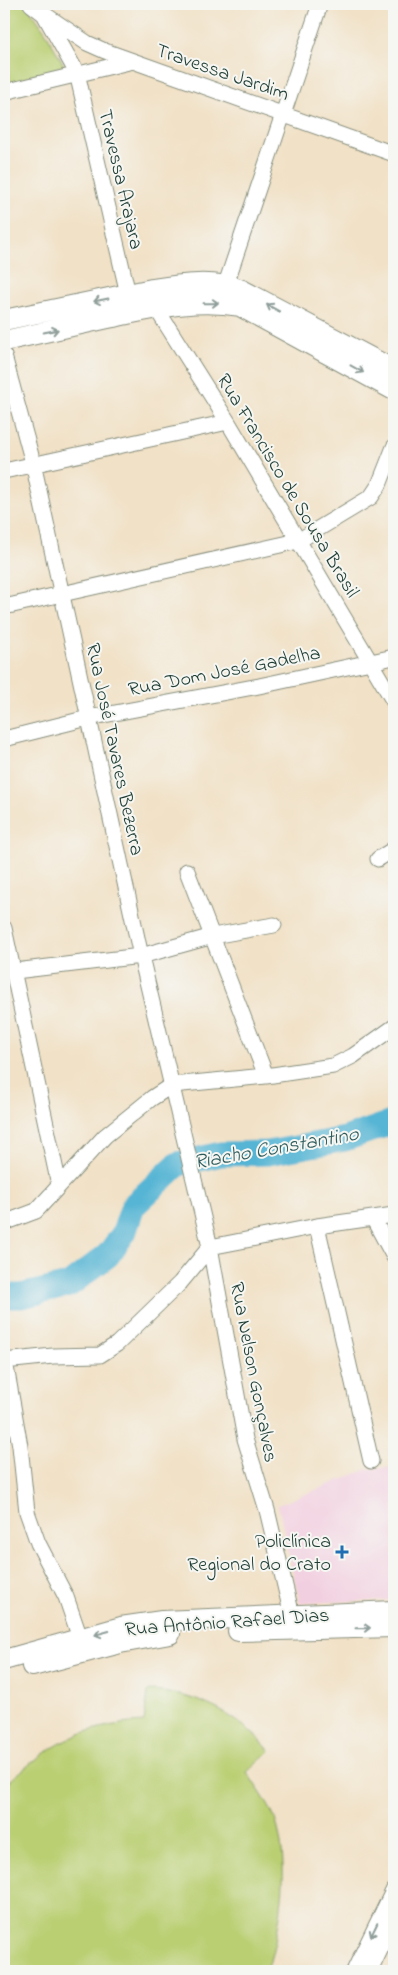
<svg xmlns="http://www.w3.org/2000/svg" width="398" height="1975" font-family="'Indie Flower',sans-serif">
  <rect width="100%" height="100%" fill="#f6f6f2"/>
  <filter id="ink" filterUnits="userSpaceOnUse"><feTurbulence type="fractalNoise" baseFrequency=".02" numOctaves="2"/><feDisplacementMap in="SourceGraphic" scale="10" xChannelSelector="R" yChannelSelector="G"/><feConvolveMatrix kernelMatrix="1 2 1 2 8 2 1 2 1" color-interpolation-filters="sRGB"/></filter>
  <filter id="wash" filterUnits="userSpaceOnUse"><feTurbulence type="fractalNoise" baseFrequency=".0096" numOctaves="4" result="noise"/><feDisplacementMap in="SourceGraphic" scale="20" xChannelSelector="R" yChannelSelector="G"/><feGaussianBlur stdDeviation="1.12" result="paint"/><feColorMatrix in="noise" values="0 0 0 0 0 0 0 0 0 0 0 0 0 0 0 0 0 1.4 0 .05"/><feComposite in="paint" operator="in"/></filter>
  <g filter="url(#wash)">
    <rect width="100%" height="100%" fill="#f1e1c6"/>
    <path fill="#f2cfe0" d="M 394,1467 L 394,1600 L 300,1603 L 278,1505 L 368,1469 Z"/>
    <path fill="#bacf72" stroke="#6c8653" d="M 21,4 L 26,4 L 45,31 L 67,71 L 4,84 L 4,8 Z
      M 148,1691 C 195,1692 239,1715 270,1751 L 247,1772 C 256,1787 268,1802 275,1819 C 291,1866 281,1925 267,1971 L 4,1971 L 4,1786 C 50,1745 80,1725 144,1722 Z"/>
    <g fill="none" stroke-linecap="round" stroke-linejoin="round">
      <path stroke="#56b5d4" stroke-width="25" d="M 4,1296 L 21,1296 L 69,1285 L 108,1255 L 124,1233 L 133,1206 L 178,1164 L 221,1154 L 268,1153 L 345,1139 L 394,1122"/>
    </g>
  </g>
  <g filter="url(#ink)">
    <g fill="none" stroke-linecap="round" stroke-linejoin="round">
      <g stroke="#888f7d" stroke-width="17">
        <path id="street" d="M 31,4 L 44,14 L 77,73 L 128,294
          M 44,14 L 87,43 L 105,51 L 394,154
          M 4,92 L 133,61
          M 226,284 L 320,4
          M 154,300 L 156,308 L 228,422 L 394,702
          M 4,356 L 33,463 L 141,956 L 210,1247 L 245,1439 L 267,1510 L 294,1624
          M 4,471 L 228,422
          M 4,607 L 298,541 L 371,497 L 379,485 L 394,447
          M 4,739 L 88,718 L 259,686 L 394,657
          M 378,859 L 394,849
          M 187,871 L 266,1076
          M 4,928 L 59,1185
          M 4,965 L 15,971 L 141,956 L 213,936 L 274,925
          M 374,1220 L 394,1257
          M 4,1223 L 36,1211 L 105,1136 L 152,1098 L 172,1085 L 266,1076 L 333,1066 L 353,1056 L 394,1027
          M 317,1226 L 371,1461
          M 4,1361 L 53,1356 L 100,1355 L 117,1344 L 180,1283 L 210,1247 L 317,1226 L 394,1215
          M 5,1361 L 20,1446 L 27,1512 L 38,1543 L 66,1597 L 80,1638
          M 354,1971 L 394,1889
          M 370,1971 L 394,1921"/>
      </g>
      <g stroke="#888f7d" stroke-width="22">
        <path id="secondary" d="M 4,320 L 152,289 C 182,284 214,280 242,290 L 394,370
          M 4,341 C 39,333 73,326 108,318 C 152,309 195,298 240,306 L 394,390
          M 238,1631 L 394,1627
          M 4,1660 L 121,1627 L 162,1621 L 394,1611
          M 32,1666 L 120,1643 L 170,1634"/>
      </g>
      <use href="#street" stroke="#fff" stroke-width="15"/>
      <use href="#secondary" stroke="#fff" stroke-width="20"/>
    </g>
    <defs><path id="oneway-shaft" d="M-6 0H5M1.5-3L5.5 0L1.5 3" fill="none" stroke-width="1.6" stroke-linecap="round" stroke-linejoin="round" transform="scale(1.25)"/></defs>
    <g stroke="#8f9e9a">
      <use href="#oneway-shaft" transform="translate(101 300) rotate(168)"/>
      <use href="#oneway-shaft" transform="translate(211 303) rotate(-1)"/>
      <use href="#oneway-shaft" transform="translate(273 308) rotate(-151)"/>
      <use href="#oneway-shaft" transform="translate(51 331) rotate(-12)"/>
      <use href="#oneway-shaft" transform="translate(357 369) rotate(29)"/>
      <use href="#oneway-shaft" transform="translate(363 1628) rotate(-1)"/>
      <use href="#oneway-shaft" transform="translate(102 1633) rotate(165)"/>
      <use href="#oneway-shaft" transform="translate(374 1930) rotate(116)"/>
    </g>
  </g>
  <path fill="#1f6fb2" stroke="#f6f6f2" stroke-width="2" d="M339.5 1544.5h5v5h5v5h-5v5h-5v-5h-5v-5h5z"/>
  <g text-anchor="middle" stroke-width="4" stroke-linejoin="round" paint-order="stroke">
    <g font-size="20" fill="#1f3d34" stroke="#f6f6f2">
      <text transform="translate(223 71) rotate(19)" y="7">Travessa Jardim</text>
      <text transform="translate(122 179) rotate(77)" y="7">Travessa Arajara</text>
      <text transform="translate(289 485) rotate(59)" y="7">Rua Francisco de Sousa Brasil</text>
      <text transform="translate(224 670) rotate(-11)" y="7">Rua Dom José Gadelha</text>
      <text transform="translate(116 749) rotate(78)" y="7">Rua José Tavares Bezerra</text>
      <text transform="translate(255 1372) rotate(79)" y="7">Rua Nelson Gonçalves</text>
      <text transform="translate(227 1621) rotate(-4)" y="7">Rua Antônio Rafael Dias</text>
    </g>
    <g font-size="20" fill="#1f3d34" stroke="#f6f6f2" text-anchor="end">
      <text x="331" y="1547">Policlínica<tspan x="331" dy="23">Regional do Crato</tspan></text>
    </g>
    <g font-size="21" font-style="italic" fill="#2d5b5c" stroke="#f6f6f2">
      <text transform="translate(276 1147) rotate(-10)" y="7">Riacho Constantino</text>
    </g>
  </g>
  <rect width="398" height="1975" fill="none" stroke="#f6f6f2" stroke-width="20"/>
</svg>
